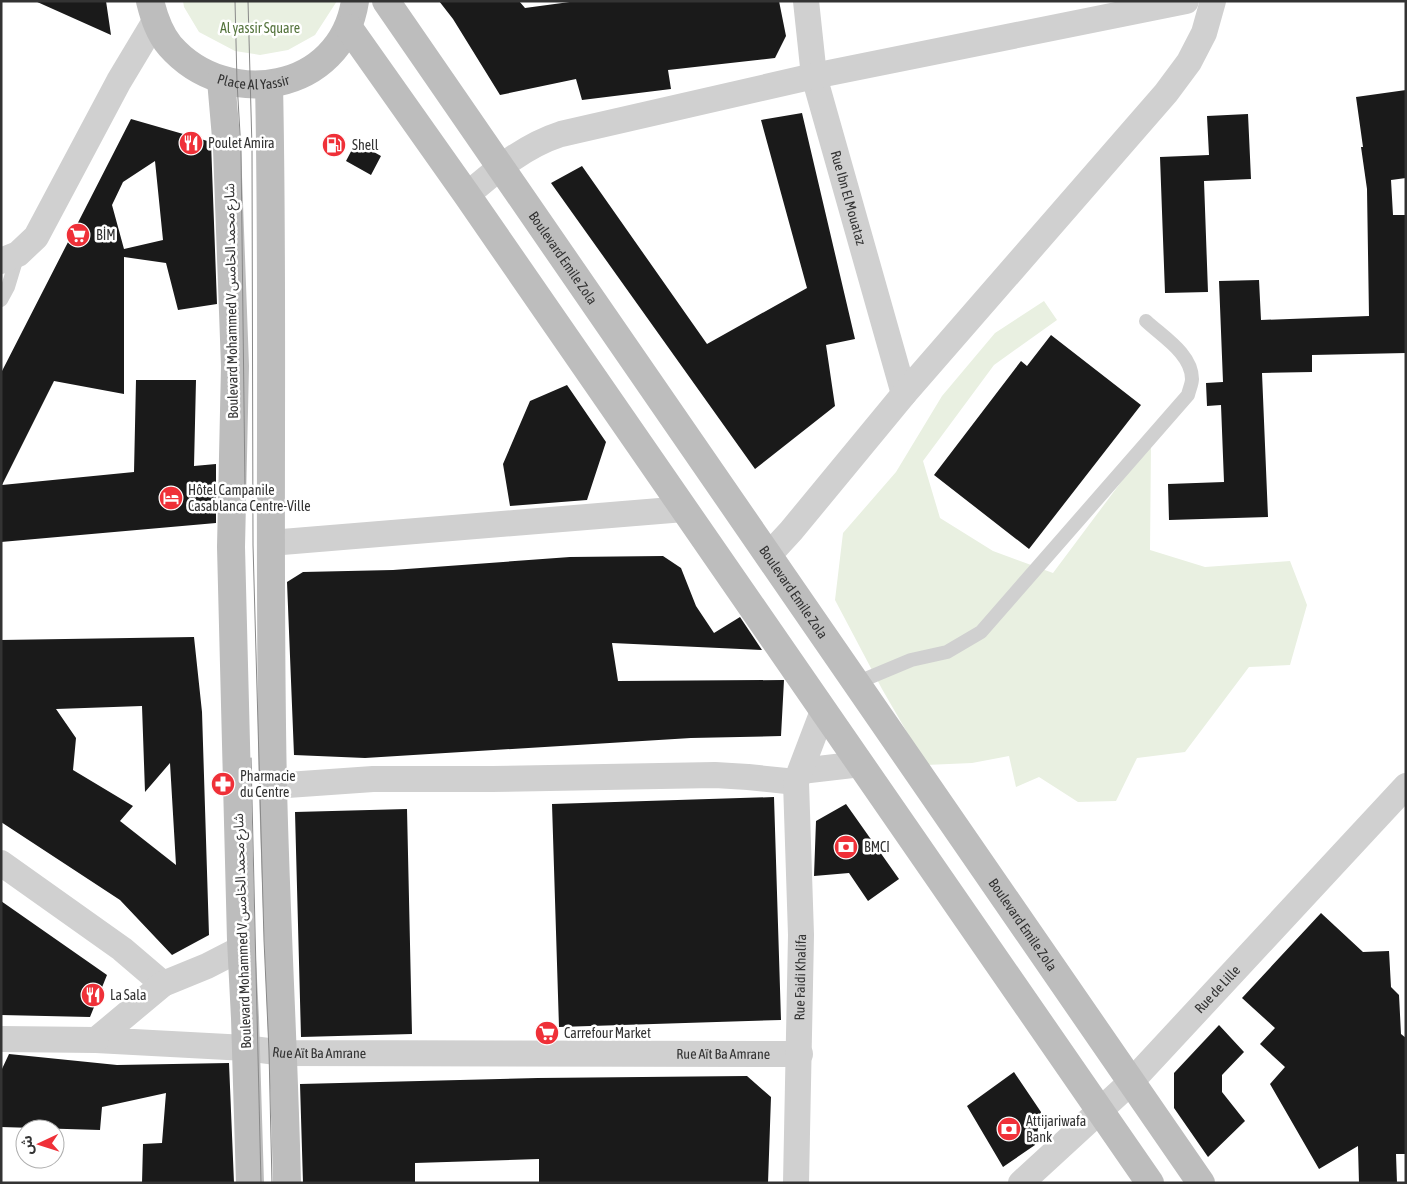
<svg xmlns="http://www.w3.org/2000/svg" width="1407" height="1184" font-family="'Asap Condensed','Noto Sans Arabic',sans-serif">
  <rect width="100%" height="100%" fill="#fff"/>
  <path fill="#e9f0e1" d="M 183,1 L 337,1 L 315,35 L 288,50 L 260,55 L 235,51 L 199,32 L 184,7 Z
    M 1044,301 L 1057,320 L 994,365 L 923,461 L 940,518 L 993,551 L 1053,573 L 1151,442 L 1150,550 L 1205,567 L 1290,561 L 1307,605 L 1290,665 L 1249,667 L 1185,752 L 1137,758 L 1116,801 L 1078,802 L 1039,777 L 1016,787 L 1009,756 L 972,763 L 926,765 L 882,689 L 835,600 L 843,533 L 896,472 L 942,396 L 995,333 Z"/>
  <path fill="#1a1a1a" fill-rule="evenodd" d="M 35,1 L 106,1 L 111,35 Z
    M 439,1 L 519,1 L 525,8 L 577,1 L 779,1 L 786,36 L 775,58 L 668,70 L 671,89 L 582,100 L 576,79 L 500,95 L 453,19 Z
    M 1406,90 L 1406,178 L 1391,180 L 1393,215 L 1406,215 L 1406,353 L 1312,355 L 1312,372 L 1262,373 L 1268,517 L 1169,520 L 1168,484 L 1224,482 L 1221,405 L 1207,406 L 1206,383 L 1223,382 L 1219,281 L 1259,280 L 1261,320 L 1369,316 L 1367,189 L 1361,147 L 1363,147 L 1356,97 Z
    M 802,113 L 855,339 L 826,345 L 835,406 L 755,469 L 551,183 L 582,166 L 707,344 L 807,288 L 761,120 Z
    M 1248,114 L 1251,179 L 1204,181 L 1208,292 L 1165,293 L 1160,157 L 1209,155 L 1207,116 Z
    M 131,119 L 211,142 L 217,304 L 178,310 L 166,263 L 124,257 L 124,394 L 54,381 L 2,485 L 134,472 L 136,380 L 196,380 L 194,466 L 216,464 L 216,523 L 1,542 L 1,373 ZM 155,161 L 163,240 L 124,249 L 112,205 L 123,182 Z
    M 356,142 L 381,156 L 371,175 L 346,161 Z
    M 1051,335 L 1141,405 L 1029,549 L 934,475 L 1021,361 L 1027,366 Z
    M 567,385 L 606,442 L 587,500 L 510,506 L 503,464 L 530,401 Z
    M 663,556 L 681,568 L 696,606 L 714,633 L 740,617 L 762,650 L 612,643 L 618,681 L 784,680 L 781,736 L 691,738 L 365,758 L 294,755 L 287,582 L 303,572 L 393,570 L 570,557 Z
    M 194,637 L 202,712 L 209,935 L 172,955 L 120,900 L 1,822 L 1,640 ZM 142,706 L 145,792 L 170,763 L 176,865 L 120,821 L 133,806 L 73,770 L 76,738 L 56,709 Z
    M 774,797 L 781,1020 L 559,1027 L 552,804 Z
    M 846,804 L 899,879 L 868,901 L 849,873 L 814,876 L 816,821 Z
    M 407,809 L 412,1034 L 301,1037 L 295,812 Z
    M 1,901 L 107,975 L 90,1017 L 1,1015 Z
    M 1321,913 L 1363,952 L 1389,951 L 1391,987 L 1399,995 L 1401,1034 L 1406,1038 L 1406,1154 L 1396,1154 L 1397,1183 L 1359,1183 L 1358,1146 L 1319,1169 L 1270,1084 L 1285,1067 L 1260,1044 L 1275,1028 L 1242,998 Z
    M 1219,1025 L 1244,1052 L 1222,1075 L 1222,1092 L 1245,1121 L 1208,1157 L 1174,1108 L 1174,1073 Z
    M 9,1054 L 117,1065 L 229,1063 L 234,1183 L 142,1183 L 143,1144 L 162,1143 L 166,1093 L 102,1107 L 100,1130 L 1,1127 L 1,1071 Z
    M 1014,1072 L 1041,1112 L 1035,1145 L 1003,1167 L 967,1106 Z
    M 747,1076 L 771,1097 L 768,1183 L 539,1183 L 539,1159 L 415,1163 L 415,1183 L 303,1183 L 300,1084 L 538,1078 Z"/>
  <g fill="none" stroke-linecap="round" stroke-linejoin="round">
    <path stroke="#d0d0d0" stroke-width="14" d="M 1,300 L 8,287 L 18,254
      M 856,683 L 911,660 L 947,652 L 981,632 L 1188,395 C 1189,390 1192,384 1192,379 C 1192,354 1163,337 1146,321"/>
    <g stroke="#d0d0d0" stroke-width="26">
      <path id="s1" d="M 806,1 L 814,76 L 904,394"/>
      <path d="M 467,195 C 496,170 524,146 561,134 L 814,76 L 1186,1"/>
      <path d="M 1,261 L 18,254 L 36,237 L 119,81 L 155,21"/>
      <path d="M 270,543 L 684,509"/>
      <path d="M 768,556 L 791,531 L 904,394 L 1166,93 L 1189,62 L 1204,33 L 1213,1"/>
      <path d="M 801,771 L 861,764"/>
      <path d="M 273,786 L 373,779 L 492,779 L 715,775 L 748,777 L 796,782"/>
      <path d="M 1,863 L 122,949 L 163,984"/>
      <path id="s2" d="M 242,948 L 207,966 L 163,984 L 96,1040 L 246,1048 L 284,1053 L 800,1054"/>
      <path d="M 1,1039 L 96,1040"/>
      <path id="s3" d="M 796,1183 L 801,935 L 796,782 L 823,711"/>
      <path id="s4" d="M 1021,1183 L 1131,1082 L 1406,786"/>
    </g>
    <g stroke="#bdbdbd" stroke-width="28">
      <path id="s5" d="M 150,1 C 154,17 159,33 170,46 C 227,111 341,92 355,1"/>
      <path id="s6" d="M 386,1 L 1201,1183"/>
      <path d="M 349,28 L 467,195 L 1150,1183"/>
      <path d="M 221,80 L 227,149 L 235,366 L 231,547 L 241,940 L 245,1018 L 250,1183"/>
      <path d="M 269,84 C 274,318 268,552 273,786 C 276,918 284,1050 287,1183"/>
    </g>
    <path stroke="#888" stroke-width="1" d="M 235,1 L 237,82 L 241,151 L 245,488
      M 248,1 L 252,148 L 253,545 L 264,940 L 269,1051 L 272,1183
      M 251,758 L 261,1183"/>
  </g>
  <defs>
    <g id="restaurant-disc" transform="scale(1.25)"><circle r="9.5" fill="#ef3038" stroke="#fff"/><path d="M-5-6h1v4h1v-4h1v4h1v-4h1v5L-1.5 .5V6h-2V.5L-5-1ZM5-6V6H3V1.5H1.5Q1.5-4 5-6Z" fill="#fff"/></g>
    <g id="fuel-disc" transform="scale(1.25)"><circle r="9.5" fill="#ef3038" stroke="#fff"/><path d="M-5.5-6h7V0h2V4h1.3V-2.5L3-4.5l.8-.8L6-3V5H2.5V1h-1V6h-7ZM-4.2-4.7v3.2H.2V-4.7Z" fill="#fff"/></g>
    <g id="supermarket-disc" transform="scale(1.25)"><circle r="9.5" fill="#ef3038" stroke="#fff"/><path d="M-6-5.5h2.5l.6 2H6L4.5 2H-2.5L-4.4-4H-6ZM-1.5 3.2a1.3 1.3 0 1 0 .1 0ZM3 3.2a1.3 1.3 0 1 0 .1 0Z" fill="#fff"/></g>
    <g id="hotel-disc" transform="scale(1.25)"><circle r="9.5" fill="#ef3038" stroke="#fff"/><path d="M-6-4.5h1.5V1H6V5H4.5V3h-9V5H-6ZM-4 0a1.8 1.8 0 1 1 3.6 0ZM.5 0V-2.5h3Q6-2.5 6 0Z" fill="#fff"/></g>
    <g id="pharmacy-disc" transform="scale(1.25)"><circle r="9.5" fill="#ef3038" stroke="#fff"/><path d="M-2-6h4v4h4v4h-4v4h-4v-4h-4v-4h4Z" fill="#fff"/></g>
    <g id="bank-disc" transform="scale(1.25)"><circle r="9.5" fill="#ef3038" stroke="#fff"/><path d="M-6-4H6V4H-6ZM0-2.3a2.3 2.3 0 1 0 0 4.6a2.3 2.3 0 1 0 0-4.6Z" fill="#fff"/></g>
  </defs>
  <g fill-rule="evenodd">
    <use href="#restaurant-disc" x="191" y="143"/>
    <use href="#fuel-disc" x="334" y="145"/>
    <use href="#supermarket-disc" x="78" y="235"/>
    <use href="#hotel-disc" x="171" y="498"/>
    <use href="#pharmacy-disc" x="223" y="784"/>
    <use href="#bank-disc" x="846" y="847"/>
    <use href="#restaurant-disc" x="93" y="995"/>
    <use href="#supermarket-disc" x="547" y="1033"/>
    <use href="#bank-disc" x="1009" y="1129"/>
  </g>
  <g text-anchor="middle" stroke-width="5" stroke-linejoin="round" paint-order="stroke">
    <g font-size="14" fill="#54733c" stroke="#fff">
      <text x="260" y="33">Al yassir Square</text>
    </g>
    <g font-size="14" fill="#333" stroke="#fff">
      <text dy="5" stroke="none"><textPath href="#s5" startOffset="144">Place Al Yassir</textPath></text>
      <text dy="5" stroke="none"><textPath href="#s1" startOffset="202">Rue Ibn El Mouataz</textPath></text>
      <text dy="5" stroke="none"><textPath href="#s6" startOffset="312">Boulevard Emile Zola</textPath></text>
      <text transform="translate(231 301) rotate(-91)" y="5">Boulevard Mohammed V شارع محمد الخامس</text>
      <text dy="5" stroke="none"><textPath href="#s6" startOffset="718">Boulevard Emile Zola</textPath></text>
      <text dy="5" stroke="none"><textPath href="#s6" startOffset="1122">Boulevard Emile Zola</textPath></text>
      <text transform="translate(242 931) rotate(-92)" y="5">Boulevard Mohammed V شارع محمد الخامس</text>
      <text dy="5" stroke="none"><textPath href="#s3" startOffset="206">Rue Faidi Khalifa</textPath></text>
      <text dy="5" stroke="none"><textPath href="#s4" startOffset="276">Rue de Lille</textPath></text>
      <text dy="5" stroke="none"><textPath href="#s2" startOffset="398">Rue Aït Ba Amrane</textPath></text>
      <text dy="5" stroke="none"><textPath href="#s2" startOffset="802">Rue Aït Ba Amrane</textPath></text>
    </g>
    <g font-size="14" fill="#333" stroke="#fff" text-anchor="start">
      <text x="208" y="148">Poulet Amira</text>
      <text x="352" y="150">Shell</text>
      <text x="96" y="240">BİM</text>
      <text x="188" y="495">Hôtel Campanile<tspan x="188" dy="16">Casablanca Centre-Ville</tspan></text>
      <text x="240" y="781">Pharmacie<tspan x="240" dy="16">du Centre</tspan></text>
      <text x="864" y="852">BMCI</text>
      <text x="110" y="1000">La Sala</text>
      <text x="564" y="1038">Carrefour Market</text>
      <text x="1026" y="1126">Attijariwafa<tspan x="1026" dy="16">Bank</tspan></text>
    </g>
  </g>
  <rect width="1407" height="1184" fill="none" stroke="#333333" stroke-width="5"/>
  <g transform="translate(40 1144) rotate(266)"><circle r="24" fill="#ffffff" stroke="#adadad"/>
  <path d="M0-4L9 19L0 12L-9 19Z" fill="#ef3038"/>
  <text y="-8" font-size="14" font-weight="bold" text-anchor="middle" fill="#333333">ش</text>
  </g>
</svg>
